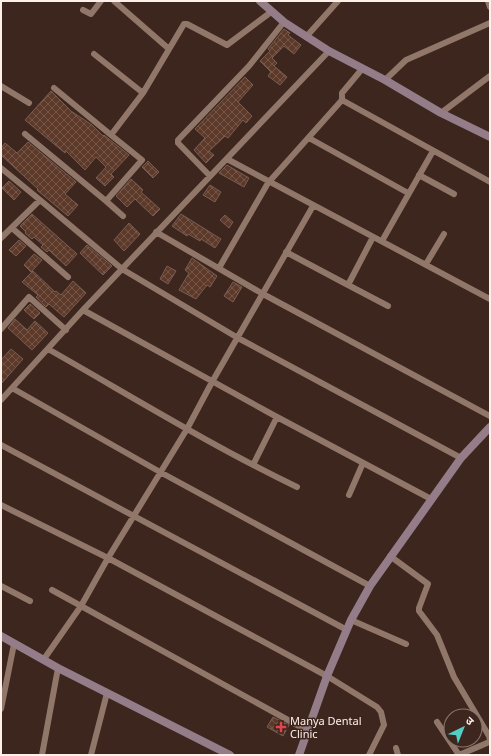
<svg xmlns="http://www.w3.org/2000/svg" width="491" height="756" font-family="Georgia,'Noto Sans Devanagari',serif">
  <defs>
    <pattern id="building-cross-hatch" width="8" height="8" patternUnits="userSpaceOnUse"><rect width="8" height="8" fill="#5d392a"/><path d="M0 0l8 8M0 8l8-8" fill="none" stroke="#755649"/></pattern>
  </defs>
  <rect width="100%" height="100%" fill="#3d261d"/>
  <path fill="url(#building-cross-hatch)" stroke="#775d53" d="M 284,29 L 290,33 L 288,35 L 301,45 L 294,54 L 284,46 L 272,58 L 277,63 L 274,66 L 287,77 L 280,85 L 268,76 L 271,72 L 260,61 L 270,51 L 268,49 Z
    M 245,77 L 253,85 L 238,102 L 252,116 L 246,123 L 243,120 L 228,138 L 225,136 L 209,151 L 214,155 L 206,163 L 194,150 L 205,138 L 195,129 Z
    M 51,91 L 71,111 L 92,125 L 103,136 L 104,135 L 129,155 L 111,174 L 114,177 L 105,186 L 96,178 L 106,167 L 96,157 L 85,170 L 66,151 L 65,153 L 25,120 Z
    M 28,142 L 76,182 L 65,194 L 78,205 L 68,216 L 37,190 L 38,189 L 1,155 L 1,148 L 5,143 L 17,153 Z
    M 148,161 L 159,172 L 153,178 L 142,167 Z
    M 227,165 L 249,178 L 244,187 L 219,173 Z
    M 131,179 L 143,190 L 141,192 L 160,209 L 153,216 L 135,199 L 127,207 L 116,196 Z
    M 9,181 L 21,192 L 14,200 L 2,188 Z
    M 210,185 L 221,192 L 215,202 L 203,195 Z
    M 32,214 L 77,254 L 66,266 L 49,250 L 47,252 L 41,247 L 43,245 L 34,237 L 32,239 L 25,233 L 26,232 L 20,226 Z
    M 181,214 L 221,239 L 215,248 L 201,239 L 200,241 L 188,234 L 187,236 L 172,226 Z
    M 225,215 L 233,222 L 229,228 L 220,220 Z
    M 129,223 L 140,234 L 124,251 L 114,240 Z
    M 19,240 L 26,246 L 16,256 L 9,250 Z
    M 87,245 L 112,266 L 103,275 L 80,253 Z
    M 34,254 L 42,260 L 31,272 L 24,265 Z
    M 192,258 L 217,276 L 210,287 L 207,285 L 196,299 L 179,290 L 189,273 L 185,270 Z
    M 167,266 L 176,271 L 168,284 L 160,279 Z
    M 33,271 L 55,292 L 56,291 L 61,295 L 73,281 L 86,293 L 64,317 L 49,304 L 46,307 L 36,297 L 38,295 L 22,282 Z
    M 233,282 L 242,287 L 233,302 L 224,296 Z
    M 30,304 L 40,313 L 34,319 L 24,310 Z
    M 15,319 L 27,330 L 35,321 L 48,333 L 32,350 L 8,328 Z
    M 11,349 L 23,359 L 1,384 L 1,360 Z
    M 273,717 L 289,725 L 283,736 L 267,727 Z"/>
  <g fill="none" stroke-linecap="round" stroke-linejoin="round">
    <path stroke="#91766a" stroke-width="6" d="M 114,1 L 169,49
      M 488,1 L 490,7
      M 83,10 L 91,14 L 101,1
      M 306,37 L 338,1
      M 94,54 L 143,93
      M 385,80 L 406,60 L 490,23
      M 1,86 L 29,103
      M 54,88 L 111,135 L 143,93 L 184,24 L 187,24 L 227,45 L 271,12
      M 342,100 L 490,182
      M 441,113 L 490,76
      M 25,134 L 106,201
      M 111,135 L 142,160 L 106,201 L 123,216
      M 309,138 L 408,193
      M 227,159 L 490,299
      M 1,168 L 40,200 L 1,238
      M 419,175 L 454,194
      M 210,176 L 178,143 L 178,140 L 249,66 L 284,22
      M 40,200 L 122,269 L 238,338 L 461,458
      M 12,228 L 68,277
      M 156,232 L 263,294 L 490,416
      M 373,237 L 348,285 L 388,306
      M 382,241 L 433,151
      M 286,252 L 348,285
      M 426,264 L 444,234
      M 219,268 L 268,183 L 342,100 L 342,93 L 362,69
      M 83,310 L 277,417 L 431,499
      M 1,329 L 29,297 L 66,330
      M 48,349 C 131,396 212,446 297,487
      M 12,388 L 160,472 L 370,586
      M 1,400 L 83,310 L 329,51
      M 1,445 L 347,630
      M 253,465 L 277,417
      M 349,495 L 363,463
      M 1,505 L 108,558 L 327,676 L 377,707 L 381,712 L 384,725 L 369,755
      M 390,556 L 428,584 L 419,608 L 419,611 L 437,635 L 454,677 L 489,736 L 490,740 L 487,743 L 459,755
      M 1,586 L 30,601
      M 52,590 L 308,731
      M 351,620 L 406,644
      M 44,659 L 81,606 L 108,558 L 187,429 L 212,382 L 313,206
      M 1,709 L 14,644
      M 437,722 L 459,755
      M 396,748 L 398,755
      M 42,755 L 58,668
      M 91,755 L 107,693"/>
    <path stroke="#947c89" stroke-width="8" d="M 260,1 L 284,22 L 329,51 L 385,80 L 441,113 L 490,137
      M 1,636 L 58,668 L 230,755
      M 299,755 L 327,676 L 351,620 L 370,586 L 461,458 L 490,427"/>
  </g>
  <path fill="#e0444e" stroke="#3d261d" stroke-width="1.5" d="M279 721h4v4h4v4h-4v4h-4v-4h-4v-4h4z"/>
  <g text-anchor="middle" stroke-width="3" stroke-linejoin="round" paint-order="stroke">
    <g font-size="11" fill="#ffefe9" stroke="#3d261d" text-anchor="start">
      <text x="290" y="725">Manya Dental<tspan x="290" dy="13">Clinic</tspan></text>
    </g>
  </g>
  <rect width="491" height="756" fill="none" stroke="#ffefe9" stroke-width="4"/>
  <g transform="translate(463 728) rotate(43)"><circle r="19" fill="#3d261d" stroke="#8b766f"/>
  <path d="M0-3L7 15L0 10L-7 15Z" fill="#54cdc7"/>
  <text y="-6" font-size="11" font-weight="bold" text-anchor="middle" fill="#ffefe9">उ</text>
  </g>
</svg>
